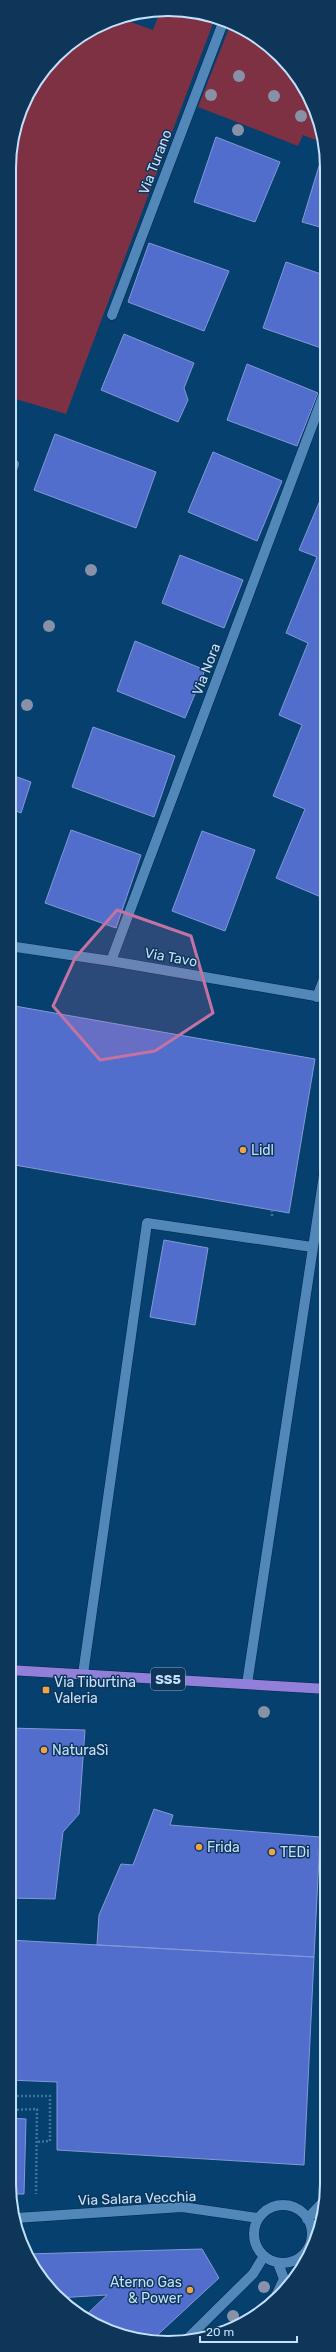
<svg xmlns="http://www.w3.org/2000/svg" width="336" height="2352" font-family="Rubik,sans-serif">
  <rect width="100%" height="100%" fill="#05406e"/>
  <path fill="#7e3143" d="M 179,9 L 215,18 L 66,414 L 9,397 L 9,159 L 40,79 L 63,48 L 117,17 L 153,30 L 160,12 Z
    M 231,23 L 280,55 L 311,98 L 323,143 L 303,135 L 298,146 L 198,107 Z"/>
  <path fill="#516ecc" stroke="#8299d7" d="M 216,137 L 280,162 L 255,222 L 194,202 Z
    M 319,166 L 327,169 L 327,229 L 302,222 Z
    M 149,243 L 229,271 L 204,331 L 128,302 Z
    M 286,262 L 327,276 L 327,350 L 263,328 Z
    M 124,334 L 194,363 L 184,388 L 188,400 L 178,422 L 101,390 Z
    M 247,364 L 318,393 L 297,446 L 227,420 Z
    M 55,434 L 156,472 L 136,528 L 34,490 Z
    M 213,452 L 282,481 L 257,541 L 188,512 Z
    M 327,484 L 327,884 L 321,897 L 276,878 L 305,809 L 273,796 L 302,725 L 279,715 L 308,643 L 286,633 L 317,557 L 299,550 Z
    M 180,555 L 243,580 L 224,628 L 162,603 Z
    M 135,641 L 205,670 L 185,718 L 117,691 Z
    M 93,727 L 175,756 L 154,817 L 72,787 Z
    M 9,774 L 31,782 L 21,813 L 9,808 Z
    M 71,830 L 141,855 L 116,928 L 45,903 Z
    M 202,831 L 255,850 L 225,931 L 172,911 Z
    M 9,856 L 13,857 L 10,887 L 9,887 Z
    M 9,1005 L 315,1059 L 289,1213 L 9,1164 Z
    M 164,1240 L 208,1248 L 195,1325 L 150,1317 Z
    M 9,1728 L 85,1730 L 79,1814 L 63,1832 L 55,1899 L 9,1898 Z
    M 154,1809 L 173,1815 L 170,1825 L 320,1837 L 314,1957 L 97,1945 L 99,1915 L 121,1864 L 133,1865 Z
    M 9,1940 L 314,1957 L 304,2165 L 57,2150 L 57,2082 L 9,2080 Z
    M 9,2118 L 26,2119 L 24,2194 L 11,2194 L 9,2184 Z
    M 202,2249 L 219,2278 L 151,2341 L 98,2327 L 84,2317 L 107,2295 L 57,2298 L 27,2254 Z"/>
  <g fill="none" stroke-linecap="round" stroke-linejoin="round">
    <g stroke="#002648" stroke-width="11">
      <path id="minor" d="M 112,315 L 224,20
        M 9,478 L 14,464
        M 9,946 L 111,961 L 327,998
        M 111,961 L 327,386
        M 317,997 L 327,971
        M 83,1674 L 147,1223 L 312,1247
        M 247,1684 L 327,1155
        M254 2234a29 29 0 1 1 58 0a29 29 0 1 1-58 0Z
        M 16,2218 L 182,2207 L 258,2218
        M 307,2219 L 325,2200
        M 262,2310 L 276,2296 L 284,2279 L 278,2263
        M 187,2339 L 253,2274 L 264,2256"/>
    </g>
    <g stroke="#002648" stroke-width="11">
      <path id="major" d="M 9,1670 L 327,1689"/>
    </g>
    <path stroke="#42739b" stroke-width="2.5" stroke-dasharray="2 2" stroke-linecap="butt" d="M 272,1216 L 272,1210
      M 9,2096 L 50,2096 L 50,2141 L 36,2142
      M 9,2110 L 37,2109 L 36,2194"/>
    <use href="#minor" stroke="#5287b9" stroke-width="10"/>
    <use href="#major" stroke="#917fd9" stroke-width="10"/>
  </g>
  <g fill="#8891a8">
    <circle cx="239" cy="76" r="6"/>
    <circle cx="211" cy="95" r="6"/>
    <circle cx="274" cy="96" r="6"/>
    <circle cx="301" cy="116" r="6"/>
    <circle cx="238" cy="130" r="6"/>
    <circle cx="91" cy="570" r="6"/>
    <circle cx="49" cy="626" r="6"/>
    <circle cx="27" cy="705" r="6"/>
    <circle cx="264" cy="1712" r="6"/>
    <circle cx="264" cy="2287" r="6"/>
    <circle cx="233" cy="2316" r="6"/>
  </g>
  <path fill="#c372a3" fill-opacity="0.2" stroke="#c372a3" stroke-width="3" stroke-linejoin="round" d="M 117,910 L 191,936 L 213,1013 L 155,1051 L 100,1060 L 53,1006 L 75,958 Z"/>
  <g fill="#f3a442" stroke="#0d3659" stroke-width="1.5">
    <circle cx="243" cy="1150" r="4"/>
    <rect x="42" y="1686" width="8" height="8" rx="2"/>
    <circle cx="44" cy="1750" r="4"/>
    <circle cx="199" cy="1847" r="4"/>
    <circle cx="272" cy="1852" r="4"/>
    <circle cx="190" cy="2290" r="4"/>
  </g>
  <g text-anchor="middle" stroke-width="3" stroke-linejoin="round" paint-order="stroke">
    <rect fill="#0d3659" stroke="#8eadcb" stroke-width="1" x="151" y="1668" width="34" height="22" rx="3"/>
    <g font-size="13" font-weight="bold" fill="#c5e0fc">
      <text x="168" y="1684">SS5</text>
    </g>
    <g font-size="14" fill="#c5e0fc" stroke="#0d3659">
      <text transform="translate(155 162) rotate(-69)" y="5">Via Turano</text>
      <text transform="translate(206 669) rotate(-69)" y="5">Via Nora</text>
      <text transform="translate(171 957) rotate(10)" y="5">Via Tavo</text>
      <text transform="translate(137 2198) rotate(-2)" y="5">Via Salara Vecchia</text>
    </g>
    <g font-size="14" fill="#c5e0fc" stroke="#0d3659" text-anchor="start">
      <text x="251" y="1155">Lidl</text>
      <text x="54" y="1687">Via Tiburtina<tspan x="54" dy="16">Valeria</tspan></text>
      <text x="52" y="1755">NaturaSì</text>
      <text x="207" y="1852">Frida</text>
      <text x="280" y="1857">TEDi</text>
      <text x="182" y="2287" text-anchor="end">Aterno Gas<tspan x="182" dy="16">&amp; Power</tspan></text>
    </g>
  </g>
  <path d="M0 0H336V2352H0ZM168 16H168A152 152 0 0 1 320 168V2184A152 152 0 0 1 168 2336H168A152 152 0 0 1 16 2184V168A152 152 0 0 1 168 16Z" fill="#0d3659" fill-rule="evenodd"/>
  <path fill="none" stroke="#c5e0fc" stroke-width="2" d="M168 16H168A152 152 0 0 1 320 168V2184A152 152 0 0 1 168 2336H168A152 152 0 0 1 16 2184V168A152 152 0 0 1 168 16Z"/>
  <path d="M200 2336v6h97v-6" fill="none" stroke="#c5e0fc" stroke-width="2"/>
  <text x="206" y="2336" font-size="12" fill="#c5e0fc" stroke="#0d3659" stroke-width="3" paint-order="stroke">20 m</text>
</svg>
